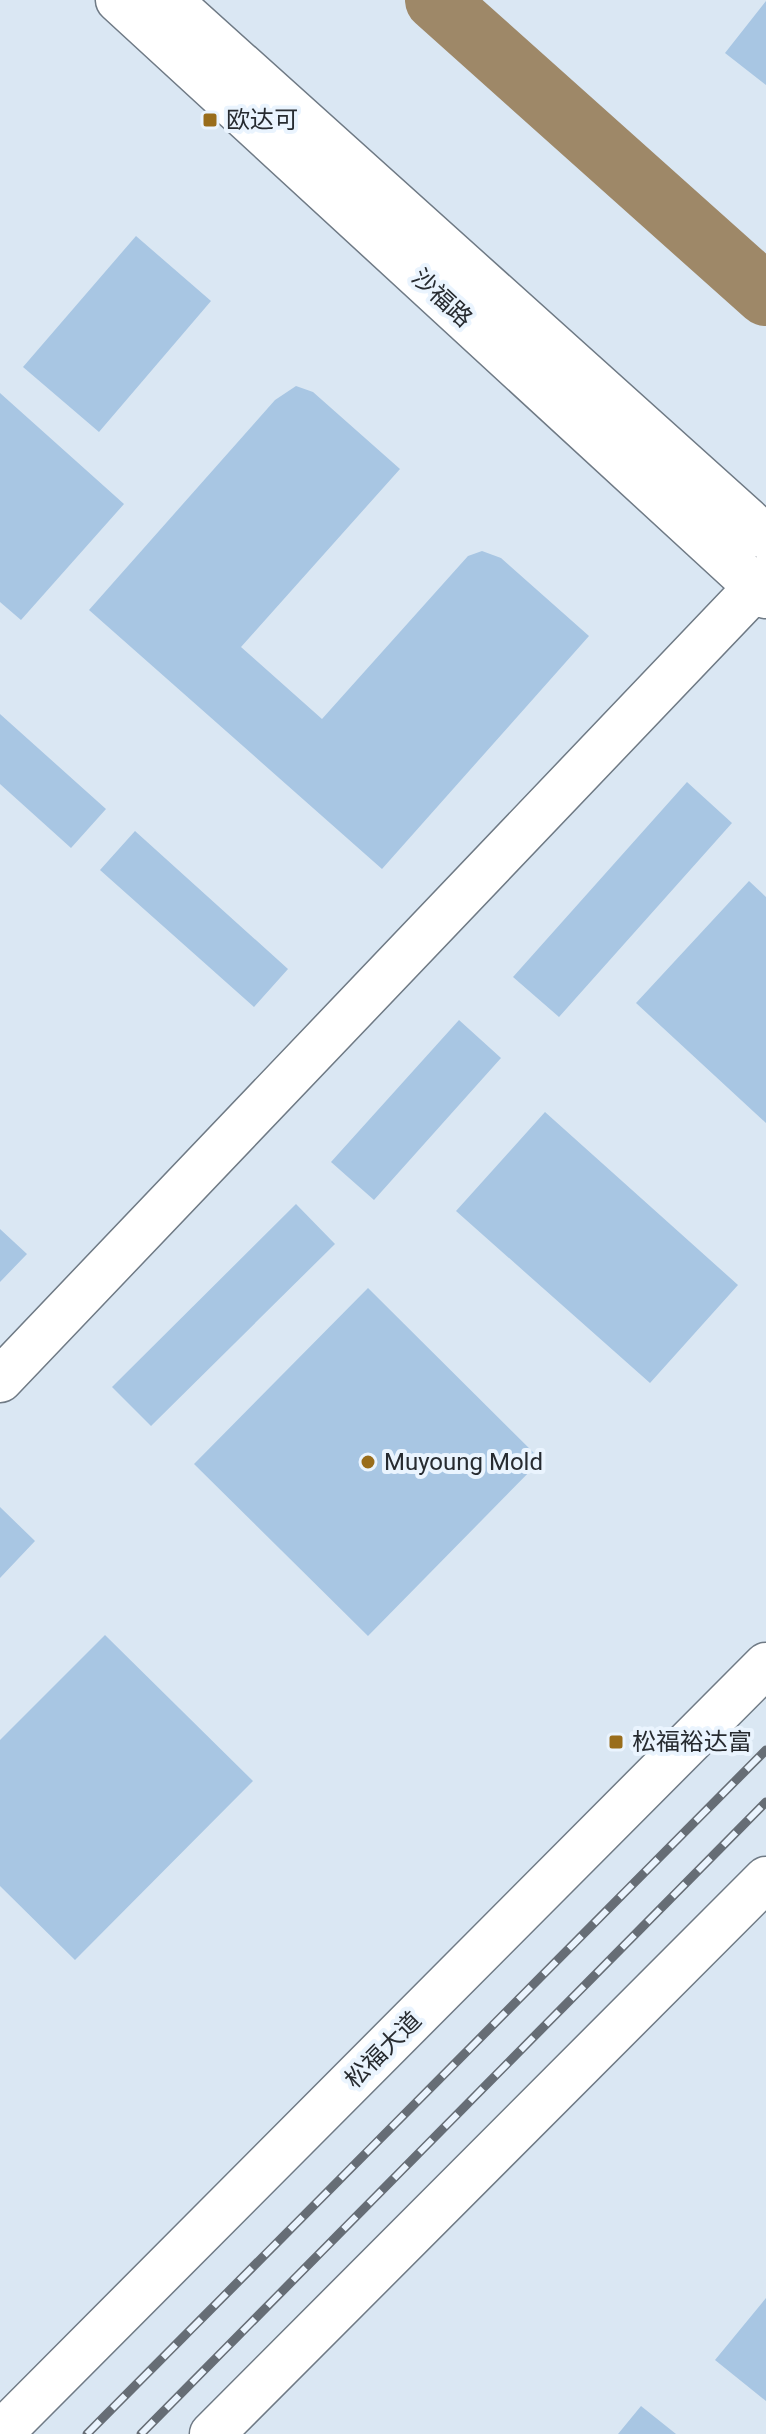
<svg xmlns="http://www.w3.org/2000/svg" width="766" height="2434" font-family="Roboto,'Noto Sans SC',sans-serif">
  <rect width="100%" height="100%" fill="#dae7f3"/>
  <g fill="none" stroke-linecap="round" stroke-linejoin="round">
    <path stroke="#9e8868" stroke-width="62" d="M 436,0 L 766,295"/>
  </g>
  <path fill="#a8c6e3" d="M 766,1 L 766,85 L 725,53 Z
    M 136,236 L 211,301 L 99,432 L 23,367 Z
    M 296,386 L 313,392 L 400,469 L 241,647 L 322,719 L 468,556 L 482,551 L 501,558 L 589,636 L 382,869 L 89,610 L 275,400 Z
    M 0,393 L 124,504 L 21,620 L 0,602 Z
    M 0,714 L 106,809 L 71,848 L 0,784 Z
    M 687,782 L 732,823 L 559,1017 L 513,977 Z
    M 135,831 L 288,969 L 254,1007 L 100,870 Z
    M 749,881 L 766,897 L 766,1123 L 636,1003 Z
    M 459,1020 L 501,1058 L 374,1200 L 331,1162 Z
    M 545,1112 L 738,1285 L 650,1383 L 456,1211 Z
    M 296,1204 L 335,1244 L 151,1426 L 112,1387 Z
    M 0,1229 L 27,1254 L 0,1282 Z
    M 368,1288 L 541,1460 L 368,1636 L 194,1464 Z
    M 0,1507 L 35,1541 L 0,1578 Z
    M 105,1635 L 253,1781 L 75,1960 L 0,1886 L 0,1740 Z
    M 766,2298 L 766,2401 L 715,2360 Z
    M 641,2406 L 676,2434 L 618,2434 Z"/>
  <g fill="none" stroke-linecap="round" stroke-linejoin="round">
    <g stroke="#6f7a85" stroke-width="47">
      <path id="minor" d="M 118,0 L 766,596
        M 169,0 L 766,537
        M 0,1380 L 766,577"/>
    </g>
    <g stroke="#6f7a85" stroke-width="47">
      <path id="major" d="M 0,2434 L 766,1665
        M 212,2434 L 766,1879"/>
    </g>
    <use href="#minor" stroke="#fff" stroke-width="44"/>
    <use href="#major" stroke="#fff" stroke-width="44"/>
    <g stroke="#666d75" stroke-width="9">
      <path id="rail" d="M 87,2434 L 766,1750
        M 141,2434 L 766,1802"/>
    </g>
    <use href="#rail" stroke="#eaf4fe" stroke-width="6" stroke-dasharray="18" stroke-linecap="butt"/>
  </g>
  <g fill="#996d1b" stroke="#eaf4fe" stroke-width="3">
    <rect x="202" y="112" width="16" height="16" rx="4"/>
    <circle cx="368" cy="1462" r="8"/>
    <rect x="608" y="1734" width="16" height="16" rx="4"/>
  </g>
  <g text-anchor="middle" stroke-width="8" stroke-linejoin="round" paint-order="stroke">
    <g font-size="24" fill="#272b30" stroke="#eaf4fe" text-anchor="start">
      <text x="226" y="128">欧达可</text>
      <text x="384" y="1470">Muyoung Mold</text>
      <text x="632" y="1750">松福裕达富</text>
    </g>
    <g font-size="24" fill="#272b30" stroke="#eaf4fe">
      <text transform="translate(442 298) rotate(43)" y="8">沙福路</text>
      <text transform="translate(383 2050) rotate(-45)" y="8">松福大道</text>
    </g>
  </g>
</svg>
